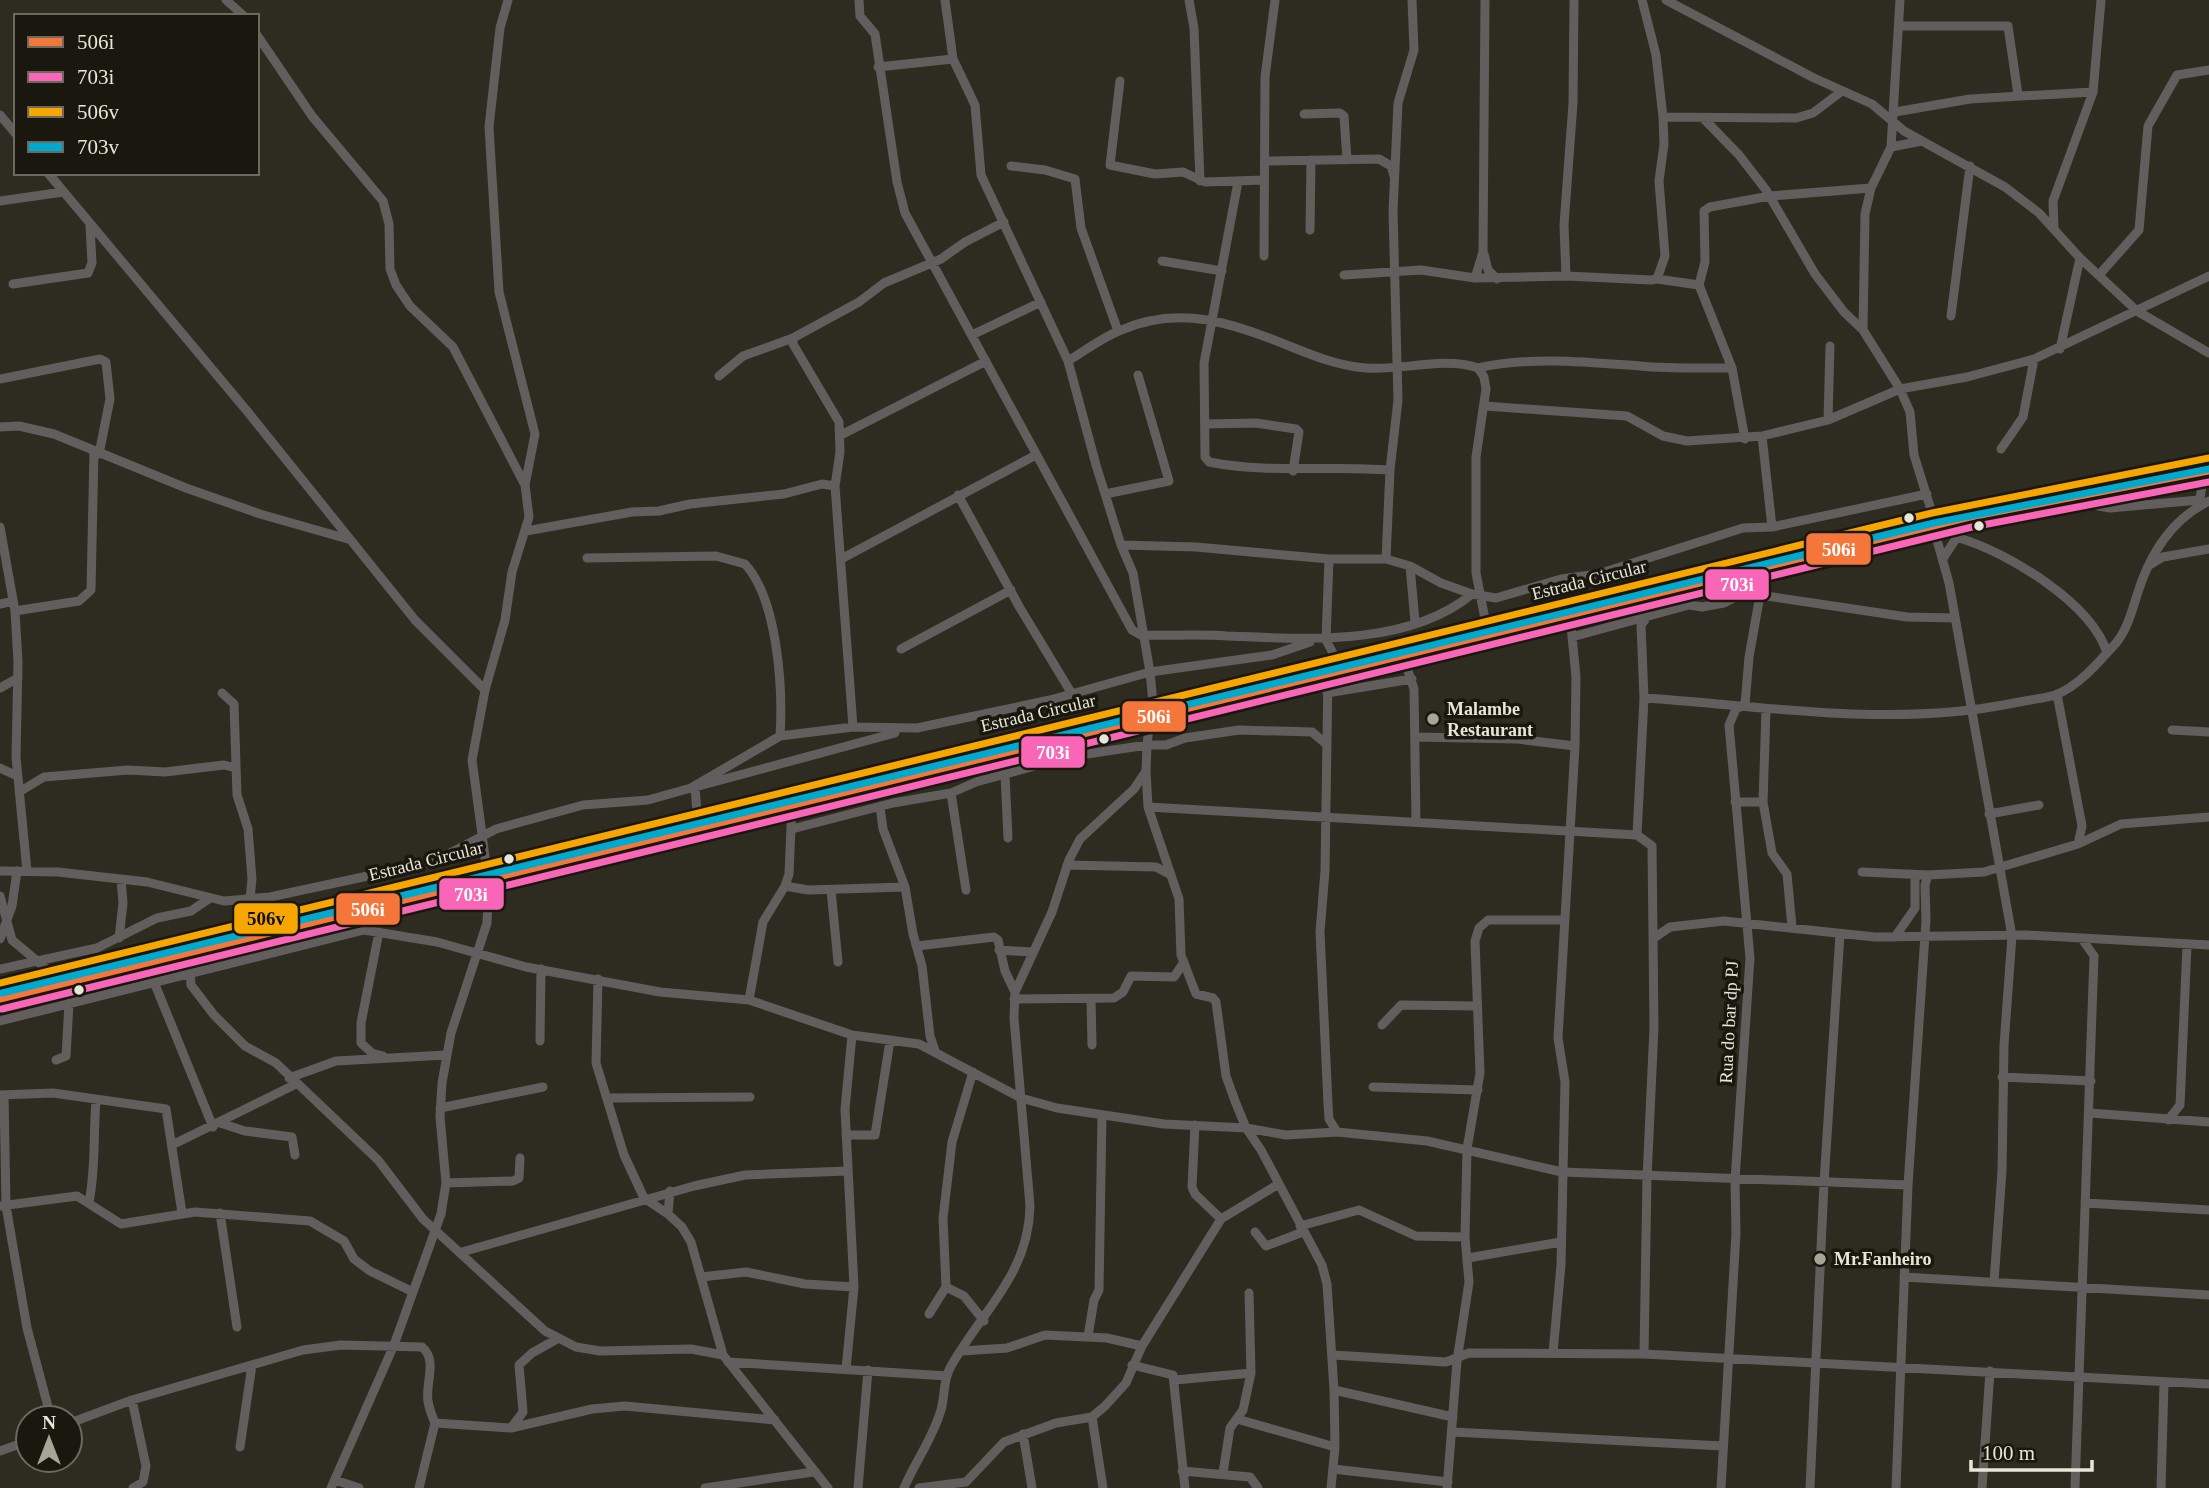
<svg xmlns="http://www.w3.org/2000/svg" width="2209" height="1488" font-family="'Times New Roman',serif">
  <rect width="100%" height="100%" fill="#2e2c20"/>
  <g fill="none" stroke-linecap="round" stroke-linejoin="round">
    <path stroke="#625e5d" stroke-width="9" d="M 226,0 L 244,16
      M 508,0 L 500,28 L 489,127 L 499,292 L 535,434 L 525,485
      M 859,0 L 860,16 L 875,34 L 897,182 L 905,213 L 1132,630 L 1141,635 C 1170,636 1199,634 1227,636 C 1305,639 1408,647 1472,594
      M 945,0 L 953,59 L 975,105 L 981,175 L 1068,361 L 1096,465 L 1121,545
      M 1189,0 L 1194,28 L 1200,181
      M 1485,0 L 1483,252 L 1475,278 L 1566,276 L 1651,280 L 1657,279 L 1665,256 L 1659,181 L 1664,144 L 1663,117 L 1656,55 L 1642,0
      M 1666,0 L 1814,78 L 1872,104 L 1904,131 L 2005,187 L 2039,213 L 2080,258 L 2137,311 L 2209,353
      M 1899,26 L 2008,26 L 2018,95
      M 257,35 L 312,116 L 383,201 L 389,224 L 390,269 L 396,285 L 410,306 L 453,347 L 525,485 L 529,517 L 512,572 L 505,620 L 485,690 L 472,760 L 486,864
      M 878,67 L 953,59
      M 1120,81 L 1110,165 L 1155,174 L 1183,172 L 1205,182 L 1264,180
      M 1895,112 L 1970,99 L 2093,92
      M 1304,114 L 1340,113 L 1344,116 L 1347,160
      M 0,115 L 16,134
      M 1663,117 L 1796,118 L 1813,113 L 1842,91
      M 1703,118 L 1739,155 L 1766,190 L 1815,274 L 1844,312 L 1863,330 L 1900,389 L 1910,412 L 1914,455 L 1932,513
      M 1891,147 L 1922,141
      M 1265,161 L 1379,159 L 1391,166 L 1394,176
      M 1011,166 L 1045,170 L 1075,179 L 1081,228 L 1118,331
      M 48,173 L 247,411 L 415,620 L 485,690
      M 1238,182 L 1204,363 L 1205,457 L 1209,462 C 1269,474 1329,465 1390,470
      M 0,201 L 63,192
      M 2054,228 L 2053,201 L 2093,92 L 2101,0
      M 1310,230 L 1311,160
      M 1484,254 L 1488,270 L 1497,279
      M 1264,256 L 1265,77 L 1275,0
      M 1162,261 L 1222,271
      M 1344,275 L 1421,270 L 1475,278
      M 2099,275 L 2139,230 L 2148,126 L 2177,75 L 2209,70
      M 1566,276 L 1564,225 L 1573,103 L 1574,0
      M 1657,279 L 1699,285
      M 13,284 L 88,273 L 92,263 L 90,226
      M 1951,316 L 1970,166
      M 1863,330 L 1865,214 L 1871,188 L 1891,147 L 1900,0
      M 972,335 L 1041,302
      M 793,338 L 793,344 L 839,422 L 840,452 L 835,486 L 853,727
      M 2060,349 L 2080,258
      M 1068,361 C 1085,351 1101,338 1119,331 C 1179,304 1233,323 1289,346 C 1314,356 1339,366 1366,368 C 1402,371 1443,356 1478,368 L 1484,377 L 1486,389 L 1476,457 L 1476,573 L 1486,624
      M 1478,368 C 1529,356 1588,362 1640,366 C 1670,369 1701,368 1732,368
      M 719,376 L 743,356 L 793,338 L 859,302 L 884,283 L 941,259 L 965,242 L 1004,222
      M 0,379 L 100,359 L 106,362 L 110,399 L 99,454
      M 1485,406 L 1627,416 L 1663,436 L 1687,441 L 1762,436 L 1828,420 L 1900,389 L 1967,377 L 2034,359 L 2209,276
      M 1828,420 L 1830,346
      M 1205,424 L 1256,423 L 1296,429 L 1299,432 L 1293,471
      M 0,427 L 19,426 L 54,434 L 186,488 L 260,514 L 348,539
      M 841,435 L 986,361
      M 1762,436 L 1772,527
      M 1745,439 L 1732,368 L 1699,285 L 1705,262 L 1704,211 L 1710,207 L 1770,196 L 1871,188
      M 2001,449 L 2023,417 L 2034,359
      M 1105,494 L 1169,481 L 1138,375
      M 958,495 L 1020,608 L 1072,694
      M 2066,500 L 2110,508 L 2199,500
      M 2199,505 L 2204,472
      M 1933,526 L 1949,583 L 2012,936 L 2004,1045 L 2002,1171 L 1994,1282
      M 0,527 L 15,611 L 18,662 L 16,757 L 27,871
      M 526,531 L 632,512 L 659,511 L 690,504 L 784,494 L 822,484 L 835,486
      M 1959,538 C 2007,552 2092,603 2107,653
      M 1944,557 L 1970,517
      M 587,558 L 716,556 L 745,564 C 778,600 783,690 780,736
      M 843,558 L 1036,455
      M 1329,559 L 1326,640 L 1336,659
      M 1386,559 L 1390,470 L 1398,400 L 1393,211 L 1397,125 L 1398,103 L 1414,50 L 1412,0
      M 1410,566 L 1415,622
      M 2148,566 L 2163,557 L 2209,549
      M 1760,595 L 1907,617 L 1955,618
      M 0,604 L 13,601
      M 15,611 L 79,601 L 91,590 L 94,452
      M 1572,637 L 1689,605 L 1702,607 L 1724,603 L 1762,583
      M 901,649 L 1011,590
      M 1403,656 L 1414,689 L 1416,822
      M 1328,673 L 1325,871 L 1320,932 L 1328,1104 L 1329,1119 L 1337,1132
      M 0,688 L 18,678
      M 222,693 L 234,704 L 237,795 L 248,829 L 252,879 L 250,899
      M 1327,693 L 1412,679
      M 2057,694 L 2082,826 L 2078,844
      M 1644,698 C 1767,706 1891,728 2014,703 C 2027,700 2042,699 2055,695 C 2078,687 2100,661 2116,643 C 2127,630 2132,611 2137,595 C 2149,556 2170,520 2209,501
      M 1153,703 L 1150,672 L 1272,655 L 1310,642
      M 1766,710 L 1763,802 L 1772,853 L 1787,874 L 1792,927
      M 1150,718 L 1147,745 L 1166,745 L 1185,738 L 1239,730 L 1312,732 L 1325,743
      M 2172,730 L 2209,732
      M 1415,737 L 1517,739 L 1575,746
      M 0,768 L 17,776
      M 1146,771 L 1148,807 L 1637,835 L 1652,846 L 1654,1027 L 1647,1178 L 1644,1354
      M 1005,775 L 1008,838
      M 19,792 L 44,777 L 128,770 L 165,772 L 224,765 L 236,768
      M 1735,802 L 1763,802
      M 880,807 L 883,829 L 905,887 L 913,934 L 922,966 L 930,1036 L 935,1051
      M 1148,807 L 1179,899 L 1181,955 L 1196,994 L 1213,998 L 1216,1002 L 1226,1076 L 1235,1101 L 1246,1128 L 1261,1150 L 1322,1265 L 1327,1284 L 1334,1390 L 1335,1447 L 1331,1488
      M 697,813 L 695,787 L 895,733
      M 1989,814 L 2039,805
      M 792,829 L 893,803 L 951,793 L 966,890
      M 1637,835 L 1644,698 L 1641,625 L 1647,617
      M 1067,865 L 1156,867 L 1171,875
      M 0,871 L 58,872 L 147,882 L 224,901 L 270,897 L 433,862 L 496,829 L 583,805 L 648,800 L 691,788 L 780,736 L 853,727 L 917,728 L 1050,700 L 1150,672 L 1133,573 L 1121,545 L 1196,547 L 1329,559 L 1386,559 L 1410,566 L 1441,583 L 1472,594 L 1496,598 L 1561,579 L 1598,574 L 1743,528 L 1772,527 L 1927,494
      M 1862,872 L 1928,875 L 1984,872 L 2078,844 L 2121,824 L 2209,817
      M 785,886 L 808,890 L 905,887
      M 831,890 L 838,962
      M 0,896 L 12,940 L 49,971
      M 335,919 L 364,930 L 437,942 L 526,967 L 660,992 L 749,1000 L 852,1035 L 919,1044 L 1021,1098 L 1057,1108 L 1164,1124 L 1246,1128 L 1286,1135 L 1337,1132 L 1427,1141 L 1562,1172 L 1908,1185
      M 379,932 L 361,1023 L 361,1043 L 372,1053 L 383,1056
      M 1895,937 L 1915,908 L 1915,875
      M 119,938 L 123,903 L 121,879
      M 1654,938 L 1670,927 L 1724,921 L 1875,937 L 2026,935 L 2209,945
      M 0,939 L 12,906 L 17,871
      M 917,946 L 994,937 L 998,940 L 1005,971 L 1015,992
      M 999,950 L 1032,952
      M 189,953 L 191,985 L 214,1015 L 245,1046 L 276,1063 L 378,1160 L 423,1219 L 545,1331 L 576,1347 L 600,1351 L 691,1349 L 723,1355 L 828,1488
      M 0,969 L 97,948 L 157,918 L 191,911 L 210,898
      M 598,979 L 596,1063 L 624,1155 L 644,1198 L 668,1214 L 682,1227 L 691,1242 L 723,1355
      M 154,982 L 213,1127
      M 1014,999 L 1114,998 L 1123,992 L 1131,976 L 1174,977 L 1184,962
      M 1091,999 L 1092,1045
      M 749,1000 L 763,922 L 785,886 L 789,874 L 792,804
      M 0,1021 L 364,930
      M 1382,1025 L 1401,1005 L 1477,1006
      M 540,1041 L 541,969
      M 56,1060 L 66,1056 L 69,1003
      M 2002,1077 L 2091,1081
      M 289,1078 L 336,1061 L 446,1055
      M 1373,1087 L 1478,1090
      M 0,1095 L 53,1093 L 166,1109 L 182,1213
      M 4,1095 L 6,1206 L 27,1328 L 51,1418
      M 609,1098 L 750,1097
      M 440,1108 L 543,1087
      M 2090,1113 L 2209,1122
      M 2168,1120 L 2180,1105 L 2187,945
      M 220,1123 L 245,1131 L 292,1137 L 295,1155
      M 1195,1125 L 1192,1187 L 1195,1194 L 1221,1219
      M 846,1135 L 875,1135 L 890,1041
      M 174,1144 L 296,1084
      M 446,1183 L 513,1181 L 519,1178 L 520,1158
      M 89,1202 C 96,1169 93,1136 96,1101
      M 2085,1203 L 2209,1210
      M 0,1206 L 77,1196 L 121,1224 L 195,1212 L 310,1221 L 344,1241 L 354,1259 L 370,1271 L 411,1291
      M 220,1213 L 237,1327
      M 668,1214 L 670,1191
      M 1300,1226 L 1359,1210 L 1416,1236 L 1465,1237
      M 1255,1232 L 1266,1246 L 1303,1232
      M 462,1252 L 694,1186 L 745,1175 L 847,1171
      M 1468,1258 L 1561,1242
      M 701,1277 L 746,1272 L 805,1284 L 854,1287
      M 1904,1277 L 2209,1295
      M 946,1287 L 964,1296 L 984,1321
      M 1249,1293 L 1251,1373
      M 929,1314 L 946,1287 L 943,1218 L 952,1142 L 973,1072
      M 1088,1336 L 1094,1300 L 1099,1290 L 1102,1115
      M 962,1351 L 1007,1348 L 1045,1335 L 1107,1338 L 1142,1346
      M 1553,1353 L 1561,1265 L 1565,1082 L 1558,1038 L 1575,746 L 1576,677 L 1570,615
      M 1333,1355 L 1446,1362 L 1469,1353 L 1644,1354 L 2209,1384
      M 728,1362 L 947,1376
      M 1132,1365 L 1173,1375 L 1185,1488
      M 846,1369 L 854,1287 L 845,1109 L 852,1035
      M 1175,1380 L 1251,1373 L 1243,1410 L 1230,1428 L 1223,1473
      M 1334,1390 L 1453,1417
      M 132,1400 L 146,1466 L 143,1482 L 133,1488
      M 1092,1417 L 1103,1488
      M 1237,1419 L 1335,1447
      M 70,1423 L 132,1400 L 303,1350 L 341,1345 L 422,1347 C 438,1360 425,1383 428,1401 C 429,1408 432,1416 435,1423 L 511,1428 L 592,1409 L 625,1406 L 775,1420
      M 511,1428 L 523,1412 L 519,1365 L 532,1353 L 557,1339
      M 1453,1432 L 1723,1446
      M 1023,1434 L 1032,1488
      M 240,1447 L 252,1365
      M 0,1451 L 28,1441
      M 1333,1469 L 1448,1482
      M 1182,1471 L 1250,1477 L 1258,1488
      M 335,1480 L 359,1488
      M 331,1488 L 394,1345 L 441,1214 L 446,1183 L 440,1117 L 442,1083 L 451,1033 L 487,923 L 489,879
      M 419,1488 L 435,1423
      M 705,1488 L 813,1472
      M 858,1488 L 868,1370
      M 904,1488 C 915,1462 933,1438 941,1410 C 945,1396 943,1381 950,1368 C 980,1313 1029,1275 1030,1206 L 1014,1018 L 1015,992 L 1052,912 L 1069,860 L 1080,839 L 1134,789 L 1146,771 L 1147,745 L 1067,757 L 976,782 L 951,793
      M 919,1488 L 966,1482 L 1004,1442 L 1056,1423 L 1092,1417 L 1105,1406 L 1126,1383 L 1142,1346 L 1221,1219 L 1277,1185
      M 1447,1488 L 1457,1361 L 1469,1282 L 1465,1237 L 1467,1149 L 1480,1073 L 1475,941 L 1479,928 L 1488,920 L 1565,920
      M 1721,1488 L 1736,1233 L 1735,1180 L 1750,958 L 1729,725 L 1736,709 L 1745,704 L 1749,657 L 1765,567
      M 1810,1488 L 1824,1183 L 1840,934
      M 1896,1488 L 1908,1185 L 1926,920 L 1925,885 L 1928,875
      M 1982,1488 L 1990,1371
      M 2075,1488 L 2094,956 L 2082,939
      M 2161,1488 L 2164,1383"/>
    <path stroke="#6a6765" stroke-width="10" d="M 0,983 L 1932,513 L 2209,458
      M 0,999 L 1970,517 L 2209,471"/>
    <g stroke="#1a180e" stroke-width="12">
      <path id="bus-1" d="M 0,999 L 1970,517 L 2209,471"/>
    </g>
    <g stroke="#1a180e" stroke-width="12">
      <path id="bus-2" d="M 2,1009 L 1972,527 L 2209,482"/>
    </g>
    <g stroke="#1a180e" stroke-width="12">
      <path id="bus-3" d="M 0,983 L 1932,513 L 2209,458"/>
    </g>
    <g stroke="#1a180e" stroke-width="12">
      <path id="bus-4" d="M 2,993 L 1934,523 L 2209,469"/>
    </g>
    <use href="#bus-1" stroke="#f5763a" stroke-width="7"/>
    <use href="#bus-2" stroke="#fa66b7" stroke-width="7"/>
    <use href="#bus-3" stroke="#f7a600" stroke-width="7"/>
    <use href="#bus-4" stroke="#00a9ce" stroke-width="7"/>
  </g>
  <g fill="#e8e6d9" stroke="#1a180e" stroke-width="2.5">
    <circle cx="1909" cy="518" r="6"/>
    <circle cx="1979" cy="526" r="6"/>
    <circle cx="1104" cy="739" r="6"/>
    <circle cx="509" cy="859" r="6"/>
    <circle cx="79" cy="990" r="6"/>
  </g>
  <g fill="#a7a598" stroke="#1a180e" stroke-width="2.5">
    <circle cx="1433" cy="719" r="7"/>
    <circle cx="1820" cy="1259" r="7"/>
  </g>
  <g text-anchor="middle" stroke-width="7" stroke-linejoin="round" paint-order="stroke">
    <g font-size="18" fill="#e8e6d9" stroke="#1a180e">
      <text transform="translate(1589 580) rotate(-14)" y="6">Estrada Circular</text>
      <text transform="translate(1038 713) rotate(-13)" y="6">Estrada Circular</text>
      <text transform="translate(426 861) rotate(-14)" y="6">Estrada Circular</text>
      <text transform="translate(1729 1022) rotate(-87)" y="6">Rua do bar dp PJ</text>
    </g>
    <g font-size="18" font-weight="bold" fill="#e8e6d9" stroke="#1a180e" text-anchor="start">
      <text x="1447" y="715">Malambe<tspan x="1447" dy="21">Restaurant</tspan></text>
      <text x="1834" y="1265">Mr.Fanheiro</text>
    </g>
  </g>
  <g stroke="#1a180e" stroke-width="2.5">
    <rect x="1805" y="532" width="67" height="34" rx="7" fill="#f5763a"/>
    <rect x="1704" y="568" width="66" height="33" rx="7" fill="#fa66b7"/>
    <rect x="1121" y="700" width="66" height="33" rx="7" fill="#f5763a"/>
    <rect x="1020" y="735" width="66" height="34" rx="7" fill="#fa66b7"/>
    <rect x="438" y="877" width="67" height="34" rx="7" fill="#fa66b7"/>
    <rect x="335" y="892" width="66" height="34" rx="7" fill="#f5763a"/>
    <rect x="233" y="902" width="66" height="33" rx="7" fill="#f7a600"/>
  </g>
  <g font-size="19" text-anchor="middle" font-weight="bold" fill="#fff">
    <text x="1839" y="556">506i</text>
    <text x="1737" y="591">703i</text>
    <text x="1154" y="723">506i</text>
    <text x="1053" y="759">703i</text>
    <text x="471" y="901">703i</text>
    <text x="368" y="916">506i</text>
  </g>
  <g font-size="19" text-anchor="middle" font-weight="bold" fill="#111">
    <text x="266" y="925">506v</text>
  </g>
  <rect x="14" y="14" width="245" height="161" fill="#1a180e" stroke="#6c6a5f" stroke-width="2"/>
  <rect x="28" y="37" width="35" height="10" fill="#f5763a" stroke="#6c6a5f" stroke-width="2"/>
  <text x="77" y="49" font-size="21" fill="#e8e6d9">506i</text>
  <rect x="28" y="72" width="35" height="10" fill="#fa66b7" stroke="#6c6a5f" stroke-width="2"/>
  <text x="77" y="84" font-size="21" fill="#e8e6d9">703i</text>
  <rect x="28" y="107" width="35" height="10" fill="#f7a600" stroke="#6c6a5f" stroke-width="2"/>
  <text x="77" y="119" font-size="21" fill="#e8e6d9">506v</text>
  <rect x="28" y="142" width="35" height="10" fill="#00a9ce" stroke="#6c6a5f" stroke-width="2"/>
  <text x="77" y="154" font-size="21" fill="#e8e6d9">703v</text>
  <g transform="translate(49 1439)"><circle r="33" fill="#1a180e" stroke="#6c6a5f" stroke-width="2"/>
  <path d="M0-5L12 26L0 18L-12 26Z" fill="#a7a598"/>
  <text y="-10" font-size="19" font-weight="bold" text-anchor="middle" fill="#e8e6d9">N</text>
  </g>
  <path d="M1971 1460v10h121v-10" fill="none" stroke="#e8e6d9" stroke-width="3.5"/>
  <text x="1982" y="1460" font-size="21" fill="#e8e6d9" stroke="#1a180e" stroke-width="5" paint-order="stroke">100 m</text>
</svg>
